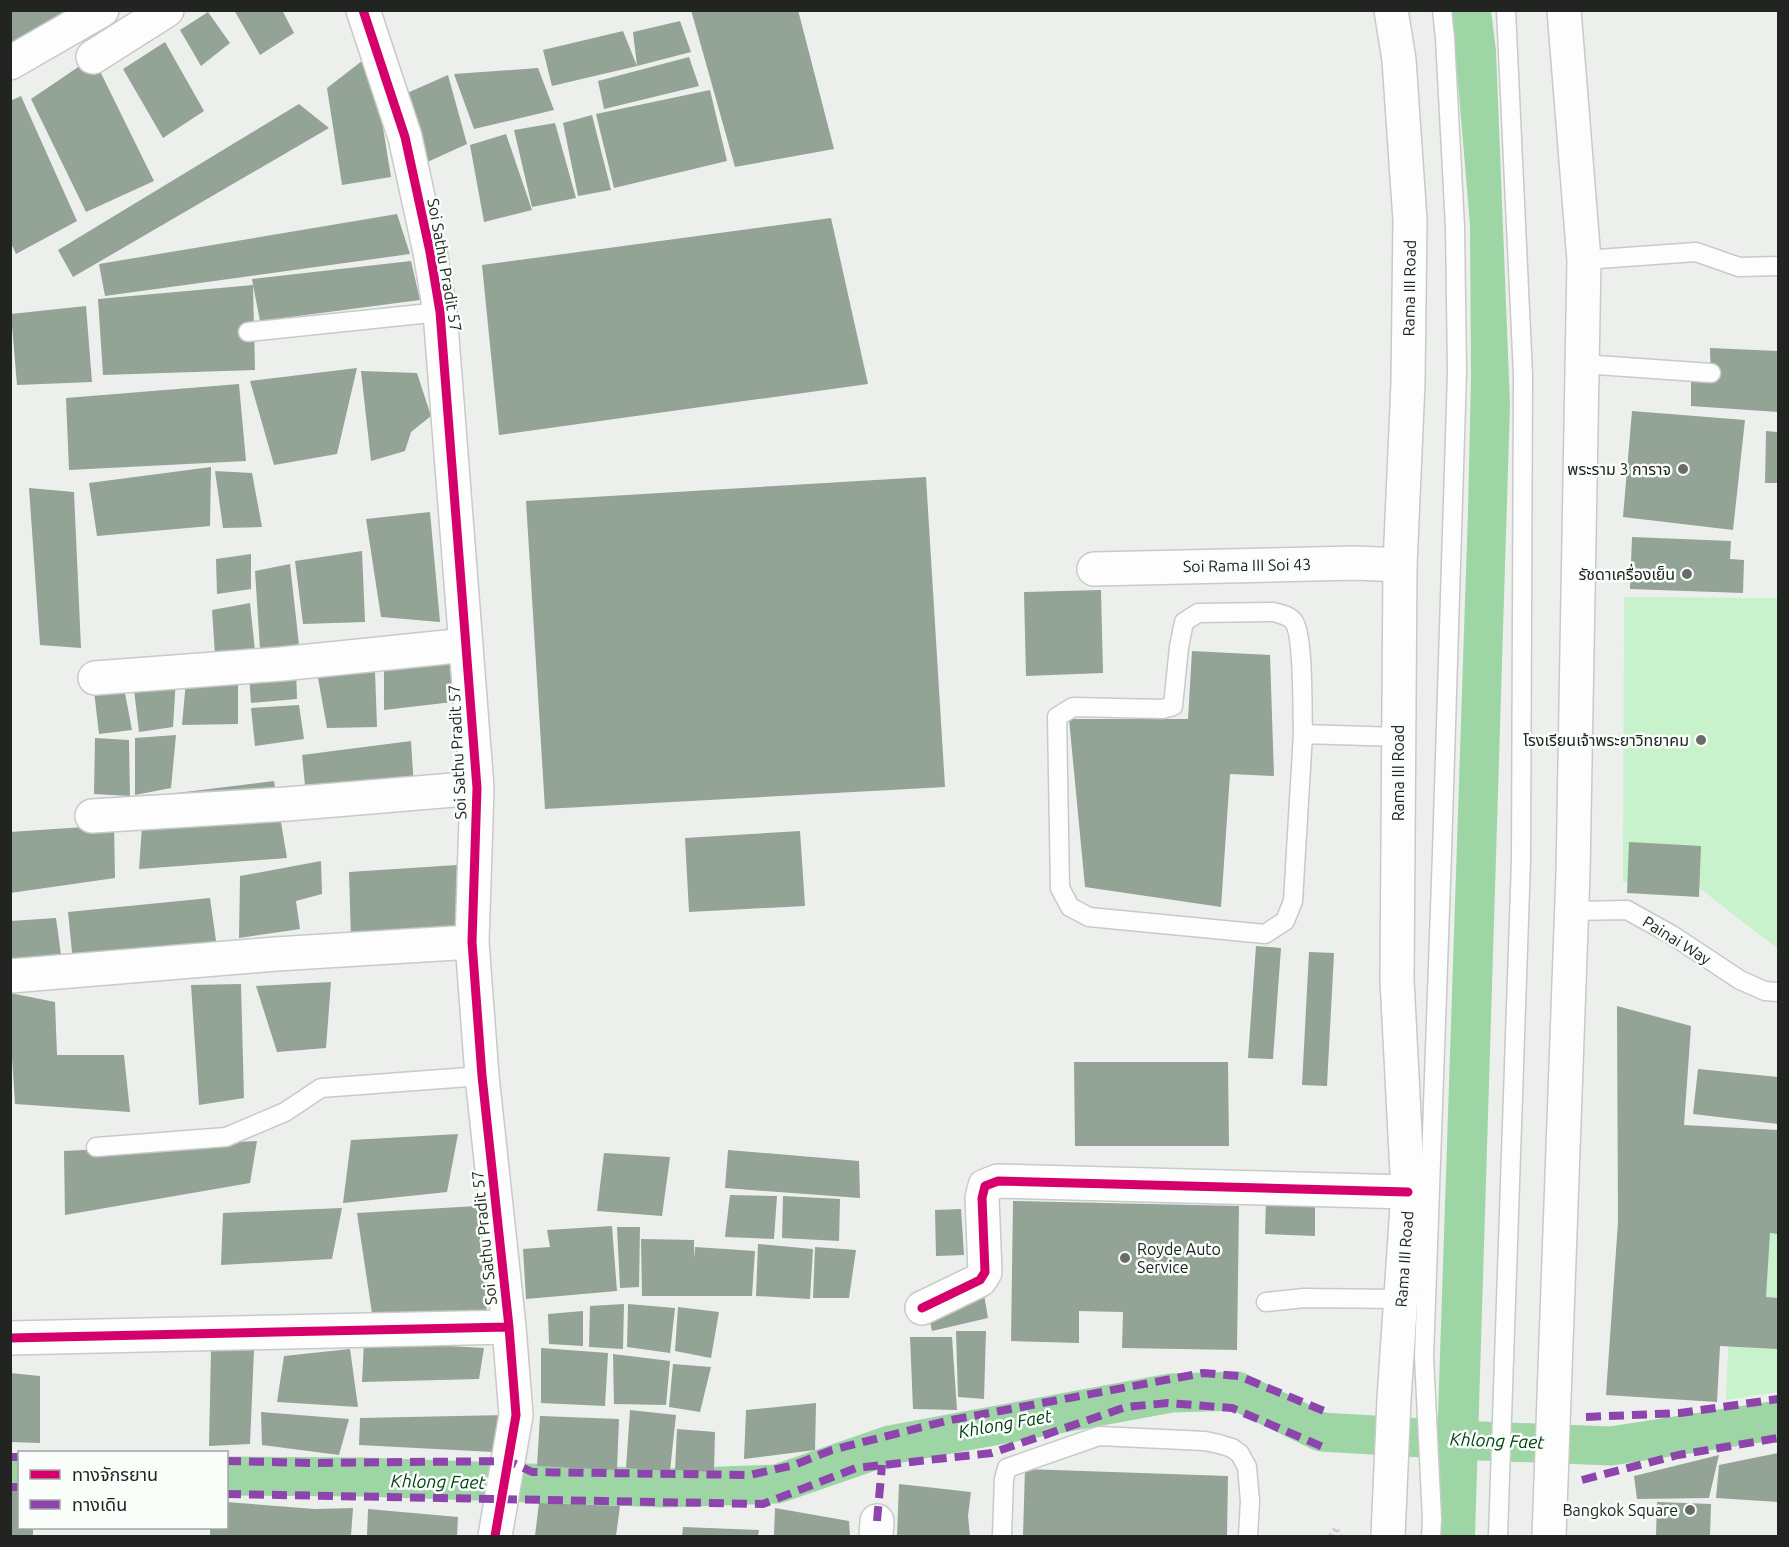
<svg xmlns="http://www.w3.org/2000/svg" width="1789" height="1547" font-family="Ubuntu,'Noto Sans Thai',sans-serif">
  <rect width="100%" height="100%" fill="#edefed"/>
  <path fill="#c7f2cb" d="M 1624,597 L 1778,598 L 1778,949 L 1698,887 L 1623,882 Z
    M 1778,1202 L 1778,1392 L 1726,1400 L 1734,1207 Z"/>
  <path fill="#9ed5a4" d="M 1491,10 L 1496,51 L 1510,404 L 1475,1536 L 1434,1536 L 1468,511 L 1471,377 L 1470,225 L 1452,11 Z"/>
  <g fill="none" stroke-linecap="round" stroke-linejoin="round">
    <path stroke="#9ed5a4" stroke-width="39" d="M 10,1475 L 20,1475
      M 226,1476 L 363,1477 L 667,1488 L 777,1484 L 890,1445 L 1171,1393 L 1237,1391 L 1321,1432 L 1458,1440 L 1611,1446 L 1778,1420"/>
  </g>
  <path fill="#93a396" d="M 10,10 L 79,10 L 10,51 Z
    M 234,10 L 282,10 L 294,33 L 260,55 Z
    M 691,10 L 798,10 L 834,149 L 735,167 Z
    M 208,12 L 230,43 L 201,66 L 180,30 Z
    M 680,21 L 691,52 L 637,66 L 633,32 Z
    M 623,31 L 637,66 L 552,86 L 543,50 Z
    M 165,42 L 204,111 L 163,138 L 123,69 Z
    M 371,54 L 391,177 L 342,185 L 327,88 Z
    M 93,57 L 154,181 L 86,212 L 31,99 Z
    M 689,57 L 699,86 L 604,109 L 598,81 Z
    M 538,68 L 554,110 L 474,129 L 454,74 Z
    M 448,75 L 467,144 L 423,164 L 405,94 Z
    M 710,90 L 727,161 L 614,188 L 596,114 Z
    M 21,96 L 77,221 L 16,254 L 10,241 L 10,101 Z
    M 299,104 L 329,128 L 73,277 L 58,250 Z
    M 592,115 L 611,190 L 578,196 L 563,123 Z
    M 555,123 L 576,198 L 532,207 L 514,130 Z
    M 506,134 L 532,210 L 484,222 L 470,145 Z
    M 397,214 L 410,254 L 105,296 L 99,264 Z
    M 831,218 L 868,384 L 499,435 L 482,265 Z
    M 411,261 L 420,300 L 260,321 L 253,285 L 255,370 L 103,375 L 98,299 L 253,285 L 252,279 Z
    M 86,306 L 92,382 L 17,385 L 11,314 Z
    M 1710,348 L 1778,351 L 1778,412 L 1691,406 L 1691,382 L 1711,382 Z
    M 357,368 L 337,454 L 274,465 L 250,381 Z
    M 361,371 L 417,373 L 431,416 L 411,432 L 405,451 L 371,461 Z
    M 239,384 L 246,461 L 69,470 L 66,398 Z
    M 1632,411 L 1745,420 L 1733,530 L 1623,517 Z
    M 1766,431 L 1778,432 L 1778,483 L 1765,483 Z
    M 211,467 L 210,526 L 97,536 L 89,483 Z
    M 215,471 L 252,473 L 262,527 L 223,528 Z
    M 926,477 L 945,787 L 545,809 L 526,501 Z
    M 29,488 L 74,492 L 81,648 L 40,645 Z
    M 430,512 L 440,622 L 381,617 L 366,519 Z
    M 1632,537 L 1731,541 L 1730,559 L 1744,560 L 1743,593 L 1630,589 Z
    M 362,551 L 365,622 L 303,624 L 295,561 Z
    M 251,554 L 251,589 L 217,594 L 216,559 Z
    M 290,564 L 299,645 L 260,649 L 255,571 Z
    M 1101,590 L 1103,673 L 1026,676 L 1024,592 Z
    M 250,603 L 255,651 L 215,655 L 212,610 Z
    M 1192,651 L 1270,655 L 1274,776 L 1230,774 L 1221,907 L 1085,887 L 1069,719 L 1188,719 Z
    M 462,661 L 470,700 L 384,710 L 384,665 Z
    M 296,668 L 297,699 L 251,703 L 249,675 Z
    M 375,671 L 377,727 L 327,728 L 318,678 Z
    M 238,676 L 238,724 L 182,725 L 186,681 Z
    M 176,679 L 173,727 L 139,732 L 133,681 Z
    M 124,688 L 132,730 L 99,734 L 94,691 Z
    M 299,705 L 304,739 L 255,746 L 251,708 Z
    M 176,735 L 171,788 L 135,795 L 135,738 Z
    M 95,738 L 129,740 L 130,796 L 94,794 Z
    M 411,741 L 414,788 L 306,796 L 302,755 Z
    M 274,781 L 287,858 L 139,869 L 144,797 Z
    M 114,825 L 115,878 L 10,893 L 10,832 Z
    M 800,831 L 805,906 L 689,912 L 685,838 Z
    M 1629,842 L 1701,846 L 1699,897 L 1627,893 Z
    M 321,861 L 322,894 L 296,901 L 300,929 L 239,938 L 240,876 Z
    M 457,865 L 460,932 L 351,940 L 349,872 Z
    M 210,898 L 217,948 L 73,962 L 68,912 Z
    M 56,918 L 62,962 L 10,964 L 10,921 Z
    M 1256,946 L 1281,948 L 1273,1059 L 1248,1058 Z
    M 1309,952 L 1334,953 L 1327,1086 L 1302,1085 Z
    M 331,982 L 326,1048 L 277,1052 L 256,986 Z
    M 241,984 L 244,1098 L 199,1105 L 191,985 Z
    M 10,993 L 55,1002 L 57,1055 L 124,1055 L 130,1112 L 15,1104 L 10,1026 Z
    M 1617,1006 L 1691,1026 L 1684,1125 L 1778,1130 L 1778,1234 L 1770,1233 L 1766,1297 L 1778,1298 L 1778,1349 L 1720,1346 L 1717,1402 L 1606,1395 L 1618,1222 Z
    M 1074,1062 L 1228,1062 L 1229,1146 L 1075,1146 Z
    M 1698,1069 L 1778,1077 L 1778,1124 L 1693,1114 Z
    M 458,1134 L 447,1192 L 343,1203 L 351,1140 Z
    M 257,1141 L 250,1183 L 65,1215 L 64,1151 Z
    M 728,1150 L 859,1161 L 860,1198 L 725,1188 Z
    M 604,1153 L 670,1157 L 662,1216 L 597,1211 Z
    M 730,1195 L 777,1196 L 774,1239 L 725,1237 Z
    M 783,1196 L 840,1199 L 839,1241 L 782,1238 Z
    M 1266,1200 L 1315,1203 L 1315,1236 L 1265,1234 Z
    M 1013,1201 L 1239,1206 L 1237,1350 L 1122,1348 L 1123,1312 L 1079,1311 L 1079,1343 L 1011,1341 Z
    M 477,1206 L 487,1313 L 373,1320 L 357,1213 Z
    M 342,1208 L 332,1259 L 221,1265 L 223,1213 Z
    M 961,1209 L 964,1255 L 936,1256 L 935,1210 Z
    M 612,1226 L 617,1291 L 526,1299 L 523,1249 L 550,1247 L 547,1230 Z
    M 617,1227 L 640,1227 L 639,1287 L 620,1288 Z
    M 641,1239 L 694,1240 L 694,1259 L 695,1247 L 755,1251 L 752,1296 L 642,1296 Z
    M 758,1244 L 813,1249 L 810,1299 L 756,1296 Z
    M 815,1247 L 856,1250 L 849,1298 L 813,1298 Z
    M 983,1288 L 988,1318 L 932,1331 L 927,1308 Z
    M 624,1304 L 623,1349 L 589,1347 L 590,1306 Z
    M 628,1304 L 675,1308 L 670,1353 L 627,1347 Z
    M 678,1307 L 719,1312 L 711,1358 L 675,1351 Z
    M 583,1311 L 583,1346 L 549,1344 L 548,1314 Z
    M 956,1331 L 986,1331 L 984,1399 L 958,1397 Z
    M 910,1337 L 952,1337 L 957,1410 L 913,1409 Z
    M 364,1341 L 484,1348 L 479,1379 L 362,1382 Z
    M 541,1348 L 608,1353 L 605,1406 L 541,1403 Z
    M 350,1349 L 358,1407 L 277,1402 L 284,1356 Z
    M 254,1350 L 250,1444 L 209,1446 L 211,1351 Z
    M 613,1354 L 670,1361 L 666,1405 L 614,1404 Z
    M 673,1364 L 711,1367 L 700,1412 L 669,1407 Z
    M 10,1373 L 40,1376 L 40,1443 L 10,1442 Z
    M 816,1403 L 815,1450 L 744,1459 L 746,1410 Z
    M 630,1410 L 676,1415 L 670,1471 L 626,1468 Z
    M 261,1412 L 349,1419 L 339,1455 L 262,1445 Z
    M 506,1415 L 493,1452 L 359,1445 L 360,1418 Z
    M 540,1416 L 619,1419 L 617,1470 L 537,1466 Z
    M 677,1429 L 715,1432 L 714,1472 L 675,1470 Z
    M 1778,1453 L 1778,1502 L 1716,1498 L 1719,1465 Z
    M 1719,1455 L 1709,1498 L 1637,1499 L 1634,1476 Z
    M 1025,1469 L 1228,1476 L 1227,1536 L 1023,1536 Z
    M 899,1484 L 971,1492 L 968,1516 L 970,1536 L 897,1536 Z
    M 10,1491 L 20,1491 L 20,1528 L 33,1528 L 33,1536 L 10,1536 Z
    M 226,1502 L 315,1509 L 353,1508 L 351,1536 L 210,1536 L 210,1528 L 226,1528 Z
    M 1657,1502 L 1711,1504 L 1710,1536 L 1656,1536 Z
    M 539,1503 L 620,1506 L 616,1536 L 535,1536 Z
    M 775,1508 L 849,1521 L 850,1536 L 774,1536 Z
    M 368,1509 L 458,1517 L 457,1536 L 367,1536 Z
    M 683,1527 L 759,1530 L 758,1536 L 682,1536 Z"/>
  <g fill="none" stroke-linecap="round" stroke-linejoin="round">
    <g stroke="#c8cac8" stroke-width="21">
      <path id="lane" d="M 1584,260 L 1696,252 L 1739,267 L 1778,266
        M 248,332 L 440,312
        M 1582,364 L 1711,373
        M 1303,734 L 1293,901 L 1285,921 L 1265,934 L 1089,917 L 1070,907 L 1060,888 L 1057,717 L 1073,707 L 1162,709 L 1173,706 L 1179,647 L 1184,622 L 1198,613 L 1273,612 C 1281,614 1289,615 1294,622 C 1304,637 1302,711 1303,734 L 1398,737
        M 1571,911 L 1627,910 L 1672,935 L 1740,980 L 1765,991 L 1778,992
        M 96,1147 L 226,1137 L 285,1112 L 321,1088 L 482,1076
        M 1266,1302 L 1304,1298 L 1401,1299
        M 1002,1536 L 1004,1479 L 1007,1468 L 1099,1436 L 1205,1441 L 1219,1444 L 1232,1448 L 1240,1454 L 1247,1467 L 1250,1501 L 1248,1536
        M 1431,1536 L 1432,1519 L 1424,1357 L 1442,853 L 1457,372 L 1455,227 L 1445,38 L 1442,10
        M 1498,1536 L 1521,860 L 1523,375 L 1506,10"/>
    </g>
    <g stroke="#c8cac8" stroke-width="36">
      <path id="street" d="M 363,10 L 405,137 L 430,252 L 440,312 L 477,788 L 472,942 L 482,1076 L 509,1327 L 516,1415 L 495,1536
        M 93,57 L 167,10
        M 10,63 L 102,10
        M 1094,569 L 1356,563 L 1400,565
        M 95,678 L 281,664 L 466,645
        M 92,816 L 287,804 L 477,788
        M 10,976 L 276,954 L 472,942
        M 922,1308 L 980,1280 L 985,1272 L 982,1198 L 985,1186 L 998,1181 L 1408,1192
        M 10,1338 L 509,1327
        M 876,1536 L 877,1521"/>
    </g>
    <g stroke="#c8cac8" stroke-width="36">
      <path id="primary" d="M 1388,1536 L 1394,1399 L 1408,1192 L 1397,980 L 1400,565 L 1408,383 L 1410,220 L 1399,60 L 1391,10
        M 1549,1536 L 1573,873 L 1584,260 L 1564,10"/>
    </g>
    <path stroke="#cecfce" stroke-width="4" stroke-dasharray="3 3" stroke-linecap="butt" d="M 1330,1536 L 1336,1528 L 1341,1536"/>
    <use href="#lane" stroke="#fcfdfc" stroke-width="18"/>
    <use href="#street" stroke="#fcfdfc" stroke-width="33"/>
    <use href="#primary" stroke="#fcfdfc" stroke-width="33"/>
    <path stroke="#8e44ad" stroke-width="8" stroke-dasharray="15 8" stroke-linecap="butt" d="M 1586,1417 L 1680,1413 L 1778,1399
      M 10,1457 L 20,1457
      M 226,1461 L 314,1463 L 509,1461 L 532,1472 L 750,1475 L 794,1465 L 832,1450 L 946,1421 L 1203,1373 L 1239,1376 L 1324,1411
      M 1582,1480 L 1678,1455 L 1778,1438
      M 10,1487 L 20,1487
      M 226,1494 L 763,1504 L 856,1468 L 992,1453 L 1126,1407 L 1168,1403 L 1232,1408 L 1323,1447
      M 877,1521 L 882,1465"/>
    <g stroke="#f9fefa" stroke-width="13">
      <path id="cycleway" d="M 363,10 L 405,137 L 430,252 L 440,312 L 477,788 L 472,942 L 482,1076 L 509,1327 L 516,1415 L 495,1536
        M 922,1308 L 980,1280 L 985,1272 L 982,1198 L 985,1186 L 998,1181 L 1408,1192
        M 10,1338 L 509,1327"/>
    </g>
    <use href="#cycleway" stroke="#d6006c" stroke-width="9"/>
  </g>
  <g fill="#696b69" stroke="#f9fefa" stroke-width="2">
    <circle cx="1683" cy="469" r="6"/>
    <circle cx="1687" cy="574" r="6"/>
    <circle cx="1701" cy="740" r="6"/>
    <circle cx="1125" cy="1258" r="6"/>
    <circle cx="1690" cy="1510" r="6"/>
  </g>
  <g text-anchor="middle" stroke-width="5" stroke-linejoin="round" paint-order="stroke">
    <g font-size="16" fill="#222422" stroke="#f9fefa">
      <text transform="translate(445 265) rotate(80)" y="6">Soi Sathu Pradit 57</text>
      <text transform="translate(1409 288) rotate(-89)" y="6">Rama III Road</text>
      <text transform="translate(1247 565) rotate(-1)" y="6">Soi Rama III Soi 43</text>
      <text transform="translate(457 752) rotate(-93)" y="6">Soi Sathu Pradit 57</text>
      <text transform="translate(1398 773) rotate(-90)" y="6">Rama III Road</text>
      <text transform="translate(1677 940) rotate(32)" y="6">Painai Way</text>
      <text transform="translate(484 1238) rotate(-96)" y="6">Soi Sathu Pradit 57</text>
      <text transform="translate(1404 1259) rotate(-86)" y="6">Rama III Road</text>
    </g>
    <g font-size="16" fill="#222422" stroke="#f9fefa" text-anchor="end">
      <text x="1671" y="475">พระราม 3 การาจ</text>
      <text x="1675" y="580">รัชดาเครื่องเย็น</text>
      <text x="1689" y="746">โรงเรียนเจ้าพระยาวิทยาคม</text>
      <text x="1137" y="1255" text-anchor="start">Royde Auto<tspan x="1137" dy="18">Service</tspan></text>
      <text x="1678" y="1516">Bangkok Square</text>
    </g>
    <g font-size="18" font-style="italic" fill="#054014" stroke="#f9fefa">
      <text transform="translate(1005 1424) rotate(-10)" y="6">Khlong Faet</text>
      <text transform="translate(1497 1441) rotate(2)" y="6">Khlong Faet</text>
      <text transform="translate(438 1482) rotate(1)" y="6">Khlong Faet</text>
    </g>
  </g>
  <rect width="1789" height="1547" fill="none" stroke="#222422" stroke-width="24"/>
  <rect x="18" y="1451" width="210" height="78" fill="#f9fefa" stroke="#a3a7a4" stroke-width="1.5"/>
  <rect x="30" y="1470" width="30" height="9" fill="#d6006c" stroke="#a3a7a4" stroke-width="1.5"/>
  <text x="72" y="1481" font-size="18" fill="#222422">ทางจักรยาน</text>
  <rect x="30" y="1500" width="30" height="9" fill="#8e44ad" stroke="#a3a7a4" stroke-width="1.5"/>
  <text x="72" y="1511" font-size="18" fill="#222422">ทางเดิน</text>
</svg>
